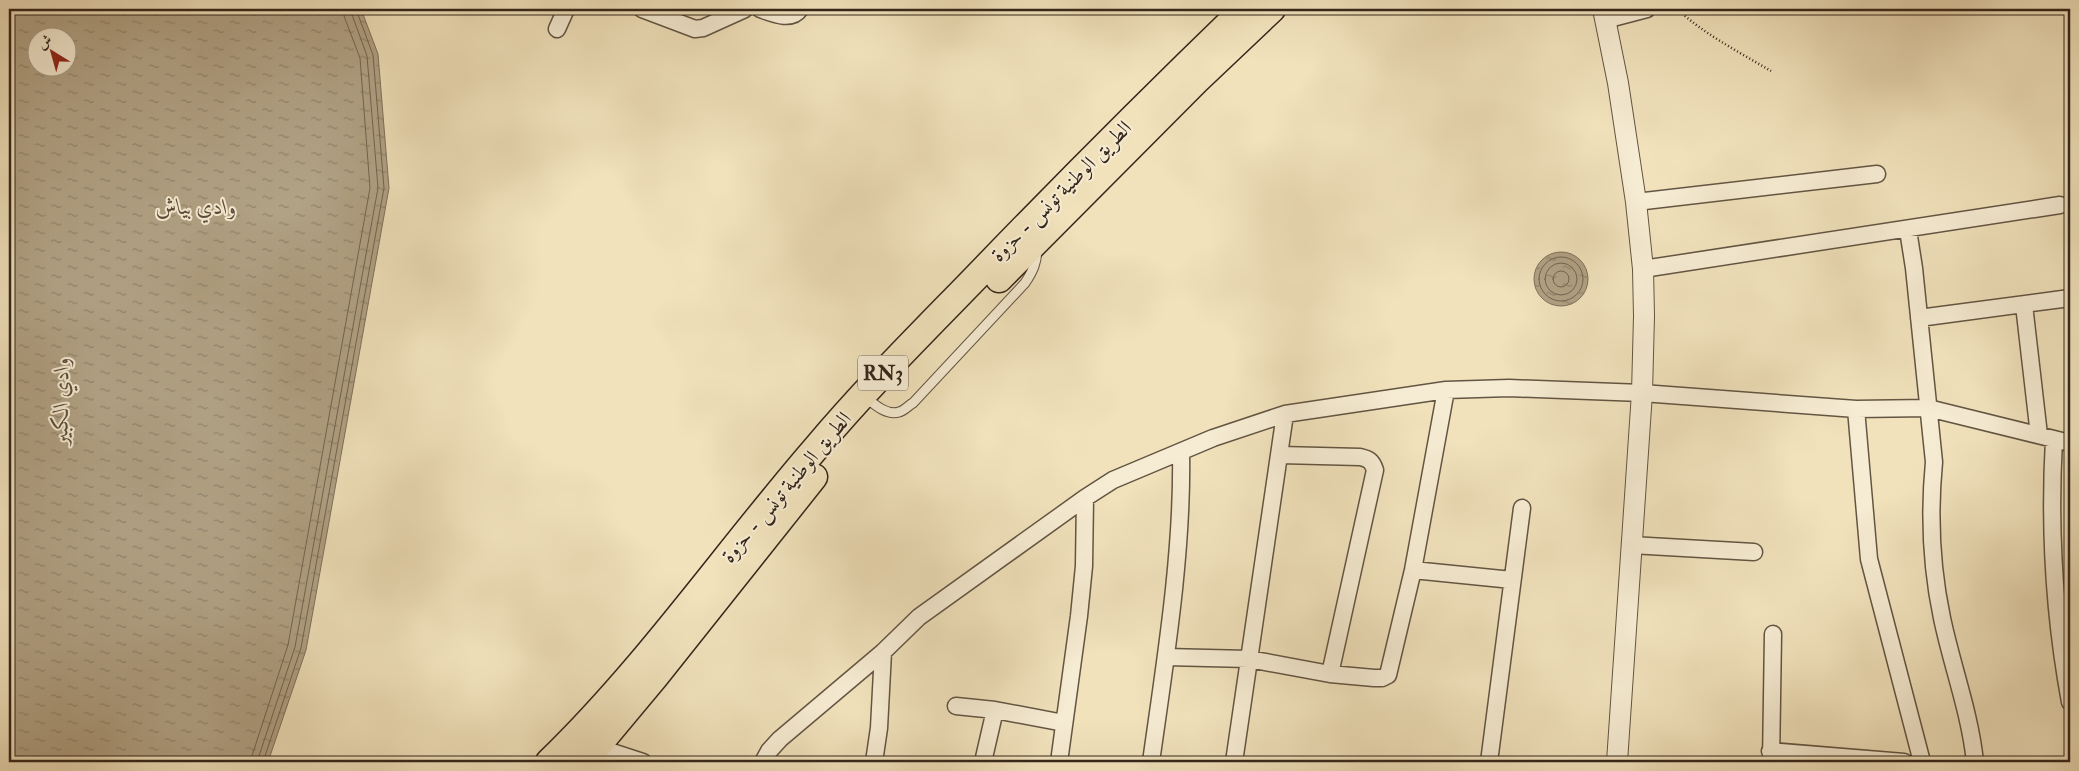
<svg xmlns="http://www.w3.org/2000/svg" width="2079" height="771" font-family="'IM FELL Double Pica',Amiri,serif">
  <defs>
    <pattern id="water-ripples" width="26" height="14" patternUnits="userSpaceOnUse" patternTransform="scale(1.25)"><rect width="26" height="14" fill="#b1a285"/><path d="M2 4q2-2 4 0t4 0M15 11q2-2 4 0t4 0" fill="none" stroke="#91846c"/></pattern>
  </defs>
  <rect width="100%" height="100%" fill="#f1e2bc"/>
  <filter id="stains"><feTurbulence type="fractalNoise" baseFrequency=".004" numOctaves="4"/><feColorMatrix values="0 0 0 0 .2 0 0 0 0 .09 0 0 0 0 .02 0 0 0 .5 -.17"/></filter>
  <radialGradient id="worn" r=".72"><stop offset=".6" stop-color="#630" stop-opacity="0"/><stop offset="1" stop-color="#630" stop-opacity=".3"/></radialGradient>
  <path fill="url(#water-ripples)" stroke="#7f705b" fill-rule="evenodd" d="M 9,9 L 361,9 L 378,54 L 389,188 L 306,650 L 268,762 L 9,762 ZM 38,38 L 68,38 L 68,68 L 38,68 Z
    M1534 279a27 27 0 1 1 54 0a27 27 0 1 1-54 0Z"/>
  <g fill="none" stroke-linecap="round" stroke-linejoin="round">
    <path stroke="#726450" stroke-width="1" d="M1539 279a22 22 0 1 1 44 0a22 22 0 1 1-44 0Z
      M1545 279a16 16 0 1 1 32 0a16 16 0 1 1-32 0Z
      M1553 279a8 8 0 1 1 16 0a8 8 0 1 1-16 0Z
      M 250,762 L 288,645 L 370,188 L 360,58 L 344,16 L 343,9
      M 257,762 L 295,647 L 378,188 L 367,56 L 350,9
      M 263,762 L 301,648 L 384,188 L 373,55 L 356,9"/>
    <g stroke="#635543" stroke-width="11">
      <path id="service" d="M 864,396 C 873,403 886,416 899,412 C 904,411 909,405 913,403 L 1025,283 C 1033,271 1037,262 1037,248"/>
    </g>
    <g stroke="#635543" stroke-width="19">
      <path id="minor" d="M 642,9 L 695,29 L 703,28 L 745,9
        M 760,9 C 772,13 791,22 800,9
        M 1605,20 L 1647,9
        M 557,29 L 566,9
        M 1636,202 L 1877,174
        M 1908,230 L 1914,268 L 1934,462 C 1929,514 1931,566 1942,618 C 1952,666 1970,713 1975,762
        M 1643,269 L 2060,205
        M 2024,305 L 2039,435
        M 1919,318 L 2070,298
        M 1856,409 L 1869,559 L 1922,762
        M 2054,439 C 2049,527 2054,615 2070,702
        M 1280,455 L 1360,457 C 1369,459 1372,461 1375,470 L 1330,674
        M 1631,545 L 1754,552
        M 1413,570 L 1512,580
        M 1166,657 L 1249,659 L 1330,674 L 1374,678 L 1382,678 L 1388,675 L 1413,570 L 1446,390
        M 956,706 L 995,710 L 1064,723
        M 591,742 L 597,747 L 643,762
        M 1770,751 L 1904,762
        M 763,762 L 769,751 L 780,739 L 883,652 L 919,617 L 1085,498 L 1113,480 L 1213,438 L 1285,414 L 1446,390 L 1509,388 L 1642,393 L 1856,409 L 1928,408 L 2070,443
        M 874,762 L 879,728 L 883,652
        M 983,762 L 995,710
        M 1059,762 L 1079,616 L 1084,566 L 1085,498
        M 1151,762 C 1165,662 1183,553 1181,452
        M 1234,762 L 1285,414
        M 1489,762 L 1522,508
        M 1771,762 L 1773,634"/>
    </g>
    <g stroke="#635543" stroke-width="22">
      <path id="tertiary" d="M 1603,9 L 1618,83 L 1636,202 L 1643,269 L 1644,316 L 1642,393 L 1617,762"/>
    </g>
    <g stroke="#34261b" stroke-width="29">
      <path id="primary" d="M 999,279 L 1196,81 L 1272,9
        M 549,762 C 648,666 726,552 816,448 C 869,385 928,327 985,268 C 1070,180 1156,94 1244,9
        M 584,762 L 655,677 L 814,477"/>
    </g>
    <path stroke="#34261b" stroke-width="2.5" stroke-dasharray="1 2.5" stroke-linecap="butt" d="M 1677,9 C 1704,34 1739,52 1771,71"/>
    <use href="#service" stroke="#f6ecd3" stroke-width="9"/>
    <use href="#minor" stroke="#f6ecd3" stroke-width="16"/>
    <use href="#tertiary" stroke="#f6ecd3" stroke-width="20"/>
    <use href="#primary" stroke="#f1e2bc" stroke-width="26"/>
  </g>
  <g text-anchor="middle" stroke-width="4" stroke-linejoin="round" paint-order="stroke">
    <rect fill="#f6ecd3" stroke="#6e6152" stroke-width="1" x="858" y="355.5" width="50" height="35" rx="4"/>
    <g font-size="20" font-weight="bold" fill="#34261b">
      <text x="883" y="380">RN3</text>
    </g>
    <g font-size="21" fill="#34261b" stroke="#f6ecd3">
      <text transform="translate(1061 191) rotate(-45)" y="7">الطريق الوطنية تونس - حزوة</text>
      <text transform="translate(786 487) rotate(-50)" y="7">الطريق الوطنية تونس - حزوة</text>
    </g>
    <g font-size="22" font-style="italic" fill="#5a4b3b" stroke="#f6ecd3">
      <text x="196" y="214">وادي بياش</text>
      <text transform="translate(60 401) rotate(-89)" y="8">وادي الكبير</text>
    </g>
  </g>
  <rect width="2079" height="771" fill="none" stroke="#f1e2bc" stroke-width="30"/>
  <rect x="10" y="10" width="2059" height="751" fill="none" stroke="#34261b" stroke-width="2.5"/>
  <rect x="15" y="15" width="2049" height="741" fill="none" stroke="#34261b"/>
  <g transform="translate(52 52) rotate(323)"><circle r="24" fill="#f6ecd3" stroke="#a89d89"/>
  <path d="M0-4L9 19L0 12L-9 19Z" fill="#8f2418"/>
  <text y="-8" font-size="14" font-weight="bold" text-anchor="middle" fill="#34261b">ش</text>
  </g>
  <rect width="100%" height="100%" filter="url(#stains)"/>
  <rect width="100%" height="100%" fill="url(#worn)"/>
</svg>
